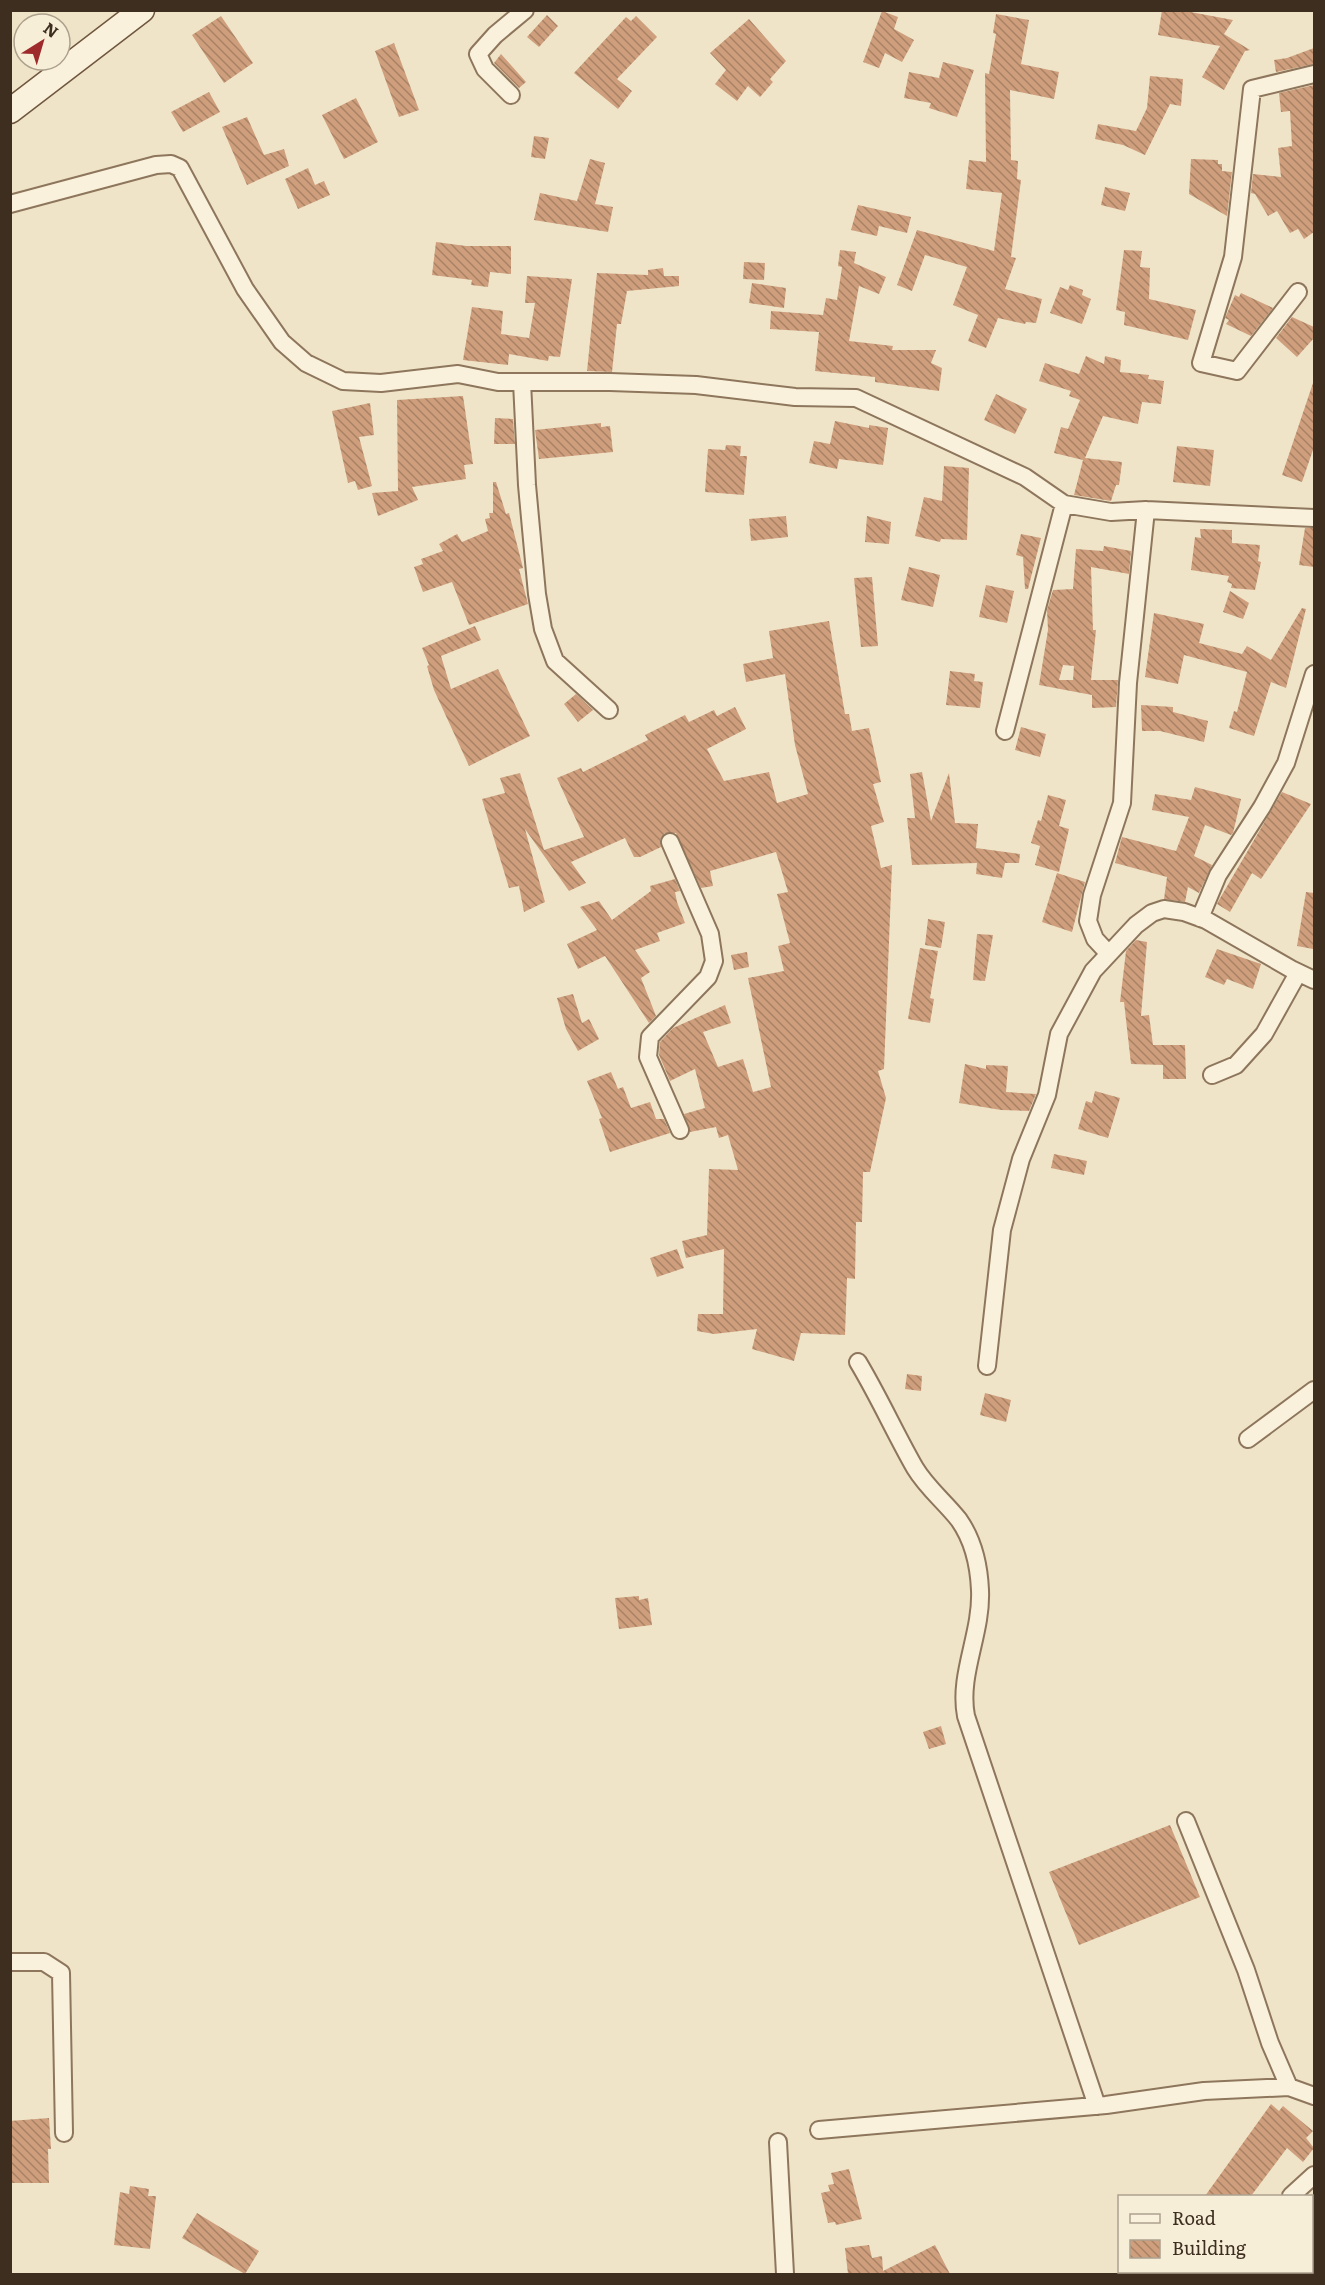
<svg xmlns="http://www.w3.org/2000/svg" width="1325" height="2285" font-family="Literata,serif">
  <defs>
    <pattern id="building-back-hatch" width="6" height="6" patternUnits="userSpaceOnUse" patternTransform="scale(1.5)"><rect width="6" height="6" fill="#cf9f7d"/><path d="M-1 5l2 2M0 0l6 6M5-1l2 2" fill="none" stroke="#a98266"/></pattern>
  </defs>
  <rect width="100%" height="100%" fill="#f0e4c8"/>
  <path fill="url(#building-back-hatch)" fill-rule="evenodd" d="M 1162,10 L 1180,10 L 1233,20 L 1224,34 L 1250,50 L 1245,51 L 1224,90 L 1202,77 L 1220,46 L 1158,35 Z
    M 882,11 L 898,17 L 894,29 L 914,40 L 902,62 L 885,53 L 879,68 L 863,62 Z
    M 996,14 L 1029,20 L 1021,64 L 1059,72 L 1054,99 L 1010,90 L 1011,160 L 1018,161 L 1017,179 L 1021,180 L 1011,257 L 1016,258 L 1005,289 L 1042,299 L 1036,323 L 1026,322 L 1025,324 L 998,318 L 986,348 L 968,341 L 978,315 L 953,305 L 967,267 L 925,255 L 912,291 L 897,285 L 917,230 L 994,251 L 1002,193 L 966,189 L 969,160 L 986,162 L 985,73 L 989,74 L 996,34 L 993,33 Z
    M 547,15 L 558,26 L 539,47 L 527,37 Z
    M 221,16 L 253,63 L 224,83 L 192,35 Z
    M 636,16 L 657,37 L 617,79 L 632,91 L 618,109 L 574,73 L 626,17 L 631,21 Z
    M 749,19 L 786,61 L 770,79 L 773,82 L 760,97 L 748,86 L 737,101 L 715,84 L 726,70 L 710,53 Z
    M 394,43 L 419,110 L 399,117 L 375,51 Z
    M 1314,48 L 1314,64 L 1276,72 L 1274,60 L 1287,58 Z
    M 501,54 L 526,82 L 519,88 L 494,63 Z
    M 943,62 L 974,70 L 957,117 L 929,108 L 931,103 L 904,98 L 909,72 L 939,78 Z
    M 1150,76 L 1183,79 L 1181,106 L 1170,104 L 1145,155 L 1123,145 L 1095,139 L 1098,124 L 1136,131 L 1147,108 Z
    M 1314,85 L 1314,232 L 1304,239 L 1298,229 L 1290,233 L 1277,211 L 1268,216 L 1255,194 L 1251,193 L 1253,174 L 1281,177 L 1278,148 L 1292,146 L 1290,111 L 1281,112 L 1279,93 Z
    M 209,92 L 220,112 L 183,132 L 171,112 Z
    M 356,98 L 378,142 L 344,159 L 322,115 Z
    M 247,117 L 264,155 L 284,149 L 289,166 L 247,185 L 222,127 Z
    M 534,136 L 549,138 L 545,159 L 531,157 Z
    M 590,159 L 605,163 L 595,204 L 613,207 L 608,232 L 534,220 L 540,193 L 577,201 Z
    M 1191,159 L 1218,160 L 1218,164 L 1222,164 L 1222,171 L 1232,172 L 1227,216 L 1189,194 Z
    M 308,168 L 315,185 L 324,181 L 330,195 L 298,209 L 285,179 Z
    M 1105,187 L 1130,193 L 1125,211 L 1101,205 Z
    M 858,205 L 911,217 L 907,233 L 879,226 L 877,236 L 851,230 Z
    M 436,242 L 466,246 L 511,246 L 511,274 L 490,272 L 488,287 L 471,285 L 472,280 L 432,275 Z
    M 840,250 L 856,252 L 854,263 L 886,277 L 879,294 L 859,286 L 849,341 L 893,346 L 892,350 L 936,350 L 931,363 L 942,368 L 939,391 L 875,382 L 875,377 L 815,371 L 819,332 L 770,329 L 771,311 L 823,315 L 826,298 L 837,300 L 842,267 L 838,266 Z
    M 1124,250 L 1142,251 L 1140,267 L 1150,268 L 1149,299 L 1196,310 L 1188,340 L 1124,325 L 1125,312 L 1116,310 Z
    M 744,262 L 765,263 L 764,280 L 743,279 Z
    M 663,268 L 664,276 L 679,276 L 679,286 L 627,291 L 621,324 L 617,324 L 612,372 L 587,371 L 597,273 L 648,275 L 648,270 Z
    M 527,276 L 572,279 L 560,357 L 549,356 L 548,361 L 509,354 L 508,365 L 463,360 L 472,307 L 503,311 L 501,334 L 529,338 L 535,303 L 525,303 Z
    M 752,283 L 786,288 L 784,308 L 749,303 Z
    M 1070,285 L 1083,290 L 1082,295 L 1091,299 L 1082,324 L 1050,313 L 1060,287 L 1068,290 Z
    M 1241,293 L 1273,308 L 1251,336 L 1226,324 L 1229,320 L 1225,318 L 1235,295 L 1239,297 Z
    M 1292,317 L 1314,327 L 1314,338 L 1297,357 L 1276,338 Z
    M 1086,356 L 1104,364 L 1105,356 L 1121,360 L 1120,372 L 1149,375 L 1148,379 L 1164,381 L 1161,404 L 1142,402 L 1138,424 L 1103,416 L 1085,458 L 1122,462 L 1119,485 L 1116,485 L 1111,501 L 1074,495 L 1083,460 L 1054,453 L 1061,427 L 1068,429 L 1080,400 L 1069,396 L 1071,391 L 1039,381 L 1045,363 L 1079,374 Z
    M 1313,383 L 1314,447 L 1302,482 L 1282,475 Z
    M 996,394 L 1027,409 L 1015,434 L 984,420 Z
    M 463,396 L 473,464 L 464,465 L 466,479 L 412,487 L 418,500 L 378,516 L 372,493 L 398,491 L 397,400 Z
    M 370,403 L 374,435 L 359,437 L 372,486 L 358,490 L 355,481 L 348,483 L 332,411 Z
    M 495,418 L 513,419 L 515,444 L 494,444 Z
    M 835,421 L 869,428 L 869,425 L 888,428 L 883,465 L 839,459 L 837,469 L 809,463 L 814,441 L 830,444 Z
    M 601,423 L 601,427 L 610,426 L 613,452 L 539,459 L 535,430 Z
    M 726,445 L 741,446 L 740,456 L 747,456 L 744,495 L 705,492 L 708,449 L 725,450 Z
    M 1177,446 L 1214,450 L 1210,486 L 1173,482 Z
    M 944,466 L 969,468 L 967,540 L 941,539 L 940,542 L 915,536 L 924,497 L 942,501 Z
    M 493,482 L 496,482 L 506,514 L 509,513 L 523,568 L 519,569 L 528,604 L 469,625 L 452,582 L 423,592 L 414,567 L 423,564 L 421,559 L 443,551 L 439,544 L 457,534 L 462,542 L 488,531 L 485,519 L 490,518 L 489,513 L 493,513 Z
    M 786,516 L 788,537 L 751,541 L 749,519 Z
    M 867,516 L 891,522 L 889,544 L 865,542 Z
    M 1305,528 L 1314,528 L 1314,567 L 1299,565 Z
    M 1200,529 L 1232,530 L 1232,543 L 1260,545 L 1258,561 L 1261,562 L 1255,590 L 1231,588 L 1232,584 L 1227,582 L 1229,576 L 1191,570 L 1195,537 L 1201,538 Z
    M 1021,534 L 1041,538 L 1028,589 L 1025,589 L 1023,557 L 1016,555 Z
    M 1104,546 L 1131,551 L 1129,574 L 1091,567 L 1093,630 L 1096,630 L 1091,680 L 1118,680 L 1116,707 L 1092,708 L 1092,695 L 1039,685 L 1048,630 L 1047,610 L 1053,590 L 1073,589 L 1076,549 L 1103,551 ZM 1063,665 L 1074,666 L 1073,680 L 1059,680 Z
    M 909,567 L 940,575 L 933,607 L 901,600 Z
    M 872,577 L 878,646 L 861,647 L 854,578 Z
    M 986,585 L 1014,591 L 1007,623 L 979,617 Z
    M 1230,591 L 1249,603 L 1243,619 L 1223,612 Z
    M 1302,608 L 1306,609 L 1286,688 L 1271,682 L 1254,736 L 1229,728 L 1234,711 L 1237,712 L 1247,672 L 1184,655 L 1178,684 L 1145,677 L 1154,613 L 1204,624 L 1199,643 L 1242,654 L 1247,646 L 1271,660 Z
    M 829,621 L 845,714 L 849,714 L 852,731 L 869,728 L 881,782 L 873,784 L 884,822 L 871,826 L 881,868 L 892,865 L 884,1069 L 878,1071 L 886,1098 L 870,1172 L 863,1172 L 862,1222 L 856,1222 L 855,1279 L 847,1278 L 845,1335 L 801,1333 L 794,1361 L 752,1349 L 757,1329 L 714,1334 L 697,1331 L 698,1314 L 723,1314 L 724,1249 L 686,1258 L 682,1241 L 707,1235 L 709,1169 L 738,1170 L 728,1135 L 719,1138 L 716,1127 L 690,1132 L 684,1114 L 705,1108 L 695,1069 L 670,1081 L 659,1055 L 660,1042 L 673,1028 L 725,1005 L 731,1023 L 703,1032 L 718,1067 L 743,1059 L 753,1092 L 771,1087 L 748,978 L 784,971 L 778,946 L 790,943 L 777,894 L 788,892 L 776,852 L 710,871 L 713,886 L 701,888 L 676,833 L 665,833 L 660,840 L 661,847 L 640,857 L 634,857 L 625,838 L 571,862 L 586,883 L 569,891 L 525,829 L 545,902 L 524,912 L 519,886 L 509,888 L 482,799 L 505,793 L 500,778 L 520,773 L 544,850 L 584,837 L 557,778 L 581,768 L 583,772 L 648,740 L 645,735 L 685,715 L 689,722 L 714,710 L 717,716 L 735,707 L 746,729 L 707,749 L 724,781 L 769,772 L 777,803 L 808,794 L 795,745 L 785,674 L 746,682 L 743,664 L 773,658 L 769,631 Z
    M 475,626 L 481,640 L 441,656 L 451,689 L 498,669 L 530,736 L 469,766 L 434,690 L 427,666 L 429,665 L 422,648 Z
    M 950,671 L 975,674 L 974,681 L 983,682 L 980,708 L 946,705 Z
    M 576,694 L 593,710 L 578,722 L 564,704 Z
    M 1141,705 L 1173,707 L 1173,712 L 1208,721 L 1204,742 L 1160,731 L 1142,731 Z
    M 1021,727 L 1046,734 L 1040,757 L 1015,750 Z
    M 922,772 L 931,821 L 949,773 L 955,823 L 978,824 L 976,848 L 1020,854 L 1019,863 L 1005,863 L 1002,878 L 976,874 L 977,863 L 912,865 L 907,818 L 915,818 L 910,774 Z
    M 1195,787 L 1241,799 L 1233,833 L 1231,835 L 1205,825 L 1194,856 L 1212,865 L 1199,893 L 1188,887 L 1185,902 L 1164,899 L 1167,877 L 1115,863 L 1120,844 L 1122,837 L 1176,851 L 1189,817 L 1152,810 L 1155,794 L 1191,800 Z
    M 1282,792 L 1311,804 L 1261,879 L 1252,873 L 1230,912 L 1217,904 L 1219,900 Z
    M 1048,795 L 1066,800 L 1059,826 L 1069,829 L 1059,872 L 1035,865 L 1040,846 L 1031,843 L 1038,820 L 1041,821 Z
    M 1057,873 L 1085,882 L 1072,932 L 1042,922 Z
    M 675,879 L 680,891 L 675,892 L 677,902 L 685,923 L 657,933 L 660,941 L 635,950 L 650,972 L 641,978 L 656,1016 L 649,1023 L 605,956 L 578,969 L 567,944 L 597,930 L 580,907 L 599,901 L 612,920 L 651,891 L 650,886 Z
    M 1306,892 L 1314,893 L 1313,949 L 1297,946 Z
    M 928,919 L 945,922 L 941,948 L 925,945 Z
    M 977,934 L 993,935 L 985,981 L 973,980 Z
    M 1136,940 L 1147,942 L 1141,1016 L 1149,1015 L 1153,1045 L 1185,1045 L 1186,1079 L 1163,1079 L 1163,1065 L 1131,1064 L 1124,1002 L 1120,1002 L 1126,951 Z
    M 920,948 L 938,951 L 930,998 L 934,999 L 930,1023 L 908,1019 Z
    M 1217,949 L 1261,964 L 1253,989 L 1227,979 L 1224,985 L 1205,977 Z
    M 747,952 L 749,967 L 734,970 L 731,955 Z
    M 573,994 L 582,1023 L 589,1019 L 599,1039 L 578,1051 L 566,1029 L 557,998 Z
    M 965,1064 L 986,1069 L 986,1065 L 1008,1066 L 1006,1092 L 1036,1094 L 1029,1111 L 1001,1110 L 959,1103 Z
    M 611,1072 L 618,1089 L 623,1087 L 631,1108 L 650,1102 L 656,1119 L 664,1119 L 670,1133 L 610,1152 L 599,1119 L 602,1118 L 587,1081 Z
    M 1095,1091 L 1120,1098 L 1108,1138 L 1078,1129 L 1086,1101 L 1092,1103 Z
    M 1054,1154 L 1087,1161 L 1084,1175 L 1051,1168 Z
    M 677,1249 L 684,1268 L 657,1277 L 650,1258 Z
    M 907,1374 L 922,1376 L 921,1391 L 905,1389 Z
    M 985,1393 L 1011,1400 L 1006,1422 L 980,1415 Z
    M 639,1596 L 639,1600 L 648,1598 L 652,1625 L 619,1629 L 615,1598 Z
    M 941,1726 L 946,1744 L 929,1749 L 923,1732 Z
    M 1170,1825 L 1200,1897 L 1079,1945 L 1049,1872 Z
    M 1271,2104 L 1279,2111 L 1283,2106 L 1313,2131 L 1306,2138 L 1314,2148 L 1303,2162 L 1287,2148 L 1251,2196 L 1205,2196 Z
    M 49,2118 L 51,2149 L 48,2149 L 49,2183 L 10,2183 L 10,2121 Z
    M 849,2169 L 862,2219 L 836,2225 L 835,2222 L 828,2223 L 821,2193 L 830,2191 L 828,2185 L 834,2184 L 831,2173 Z
    M 130,2186 L 149,2189 L 148,2196 L 156,2196 L 150,2249 L 114,2245 L 120,2192 L 129,2194 Z
    M 197,2213 L 259,2251 L 245,2274 L 182,2238 Z
    M 869,2245 L 872,2258 L 882,2256 L 883,2271 L 935,2245 L 950,2274 L 848,2274 L 845,2248 Z"/>
  <g fill="none" stroke-linecap="round" stroke-linejoin="round">
    <g stroke="#8d765c" stroke-width="20">
      <path id="street" d="M 511,95 L 485,69 L 478,54 L 495,35 L 525,10
        M 10,204 L 156,165 L 171,164 L 180,168 L 245,289 L 282,342 L 306,363 L 343,381 L 381,383 L 458,374 L 498,382 L 610,382 L 696,385 L 795,397 L 856,398 L 1025,477 L 1064,504 L 1111,512 L 1146,510 L 1314,518
        M 1298,292 L 1237,371 L 1201,363 L 1233,257 L 1252,89 L 1314,74
        M 522,382 L 527,485 L 537,594 L 543,629 L 555,661 L 609,710
        M 1005,731 L 1064,504
        M 670,842 L 710,934 L 714,961 L 708,977 L 650,1037 L 648,1057 L 680,1130
        M 1200,918 L 1218,875 L 1262,807 L 1286,763 L 1314,674
        M 1109,954 L 1095,939 L 1088,921 L 1092,895 L 1122,803 L 1128,683 L 1146,510
        M 1212,1075 L 1236,1065 L 1264,1034 L 1298,973
        M 858,1362 C 879,1397 895,1433 915,1468 C 927,1488 945,1502 959,1520 C 973,1540 979,1567 980,1590 C 982,1634 958,1674 966,1716 L 1097,2106
        M 987,1366 L 1002,1230 L 1021,1159 L 1047,1095 L 1059,1034 L 1093,971 L 1136,925 L 1152,913 L 1164,909 L 1184,912 L 1206,920 L 1291,969 L 1314,980
        M 1248,1439 L 1314,1390
        M 1186,1821 L 1246,1970 L 1270,2043 L 1289,2087
        M 10,1962 L 44,1962 L 61,1973 L 64,2133
        M 819,2130 L 1106,2105 L 1204,2091 L 1289,2087 L 1314,2096
        M 778,2142 L 785,2274
        M 1291,2196 L 1314,2175"/>
    </g>
    <g stroke="#6f573f" stroke-width="27">
      <path id="secondary" d="M 10,111 L 142,10"/>
    </g>
    <use href="#street" stroke="#faf1dc" stroke-width="16"/>
    <use href="#secondary" stroke="#faf1dc" stroke-width="24"/>
  </g>
  <rect width="1325" height="2285" fill="none" stroke="#3d2e20" stroke-width="24"/>
  <rect x="1118" y="2195" width="195" height="78" fill="#f7eed8" stroke="#ada18e" stroke-width="1.5"/>
  <rect x="1130" y="2214" width="30" height="9" fill="#faf1dc" stroke="#ada18e" stroke-width="1.5"/>
  <text x="1172" y="2225" font-size="18" fill="#3d2e20">Road</text>
  <rect x="1130" y="2240" width="30" height="18" fill="url(#building-back-hatch)" stroke="#ada18e" stroke-width="1.5"/>
  <text x="1172" y="2255" font-size="18" fill="#3d2e20">Building</text>
  <g transform="translate(42 42) rotate(37)"><circle r="28" fill="#f7eed8" stroke="#ada18e" stroke-width="1.5"/>
  <path d="M0-4.5L10 22L0 15L-10 22Z" fill="#9e2a2b"/>
  <text y="-9" font-size="16" font-weight="bold" text-anchor="middle" fill="#3d2e20">N</text>
  </g>
</svg>
